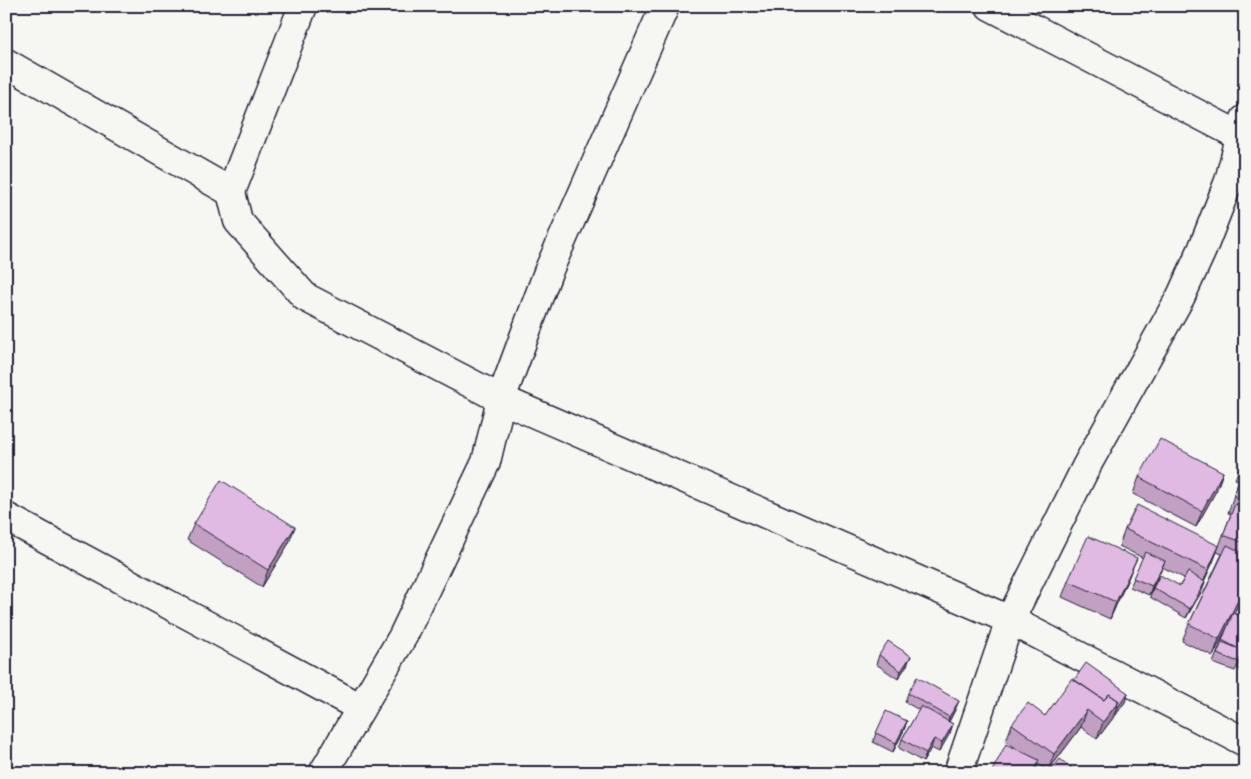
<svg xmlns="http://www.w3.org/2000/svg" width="1251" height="779" font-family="Itim,sans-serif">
  <rect width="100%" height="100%" fill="#f6f6f2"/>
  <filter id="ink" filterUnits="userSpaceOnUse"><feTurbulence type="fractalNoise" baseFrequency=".02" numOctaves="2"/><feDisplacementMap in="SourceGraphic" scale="10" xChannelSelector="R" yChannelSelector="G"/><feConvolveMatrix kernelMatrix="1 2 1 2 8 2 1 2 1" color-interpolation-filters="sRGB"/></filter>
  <g filter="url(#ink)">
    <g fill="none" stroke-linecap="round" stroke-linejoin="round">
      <g stroke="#22223b" stroke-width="31">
        <path id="street" d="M 303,6 L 231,192 L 238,221 L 305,297 L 501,399 L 1010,620 L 1245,742
          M 990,6 L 1242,137
          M 6,63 L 231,192
          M 6,517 L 361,708
          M 323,773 L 403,636 L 486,462 L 501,399 L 548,272 L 665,6
          M 958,773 L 1010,620 L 1087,465 L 1181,296 L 1202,250 L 1229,181 L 1245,119"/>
      </g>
      <use href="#street" stroke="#f6f6f2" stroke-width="28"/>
    </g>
    <path fill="#c1a0c3" stroke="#22223b" d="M 1245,454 L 1245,591 L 1234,613 L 1245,618 L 1245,672 L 1238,669 L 1243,654 L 1235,671 L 1213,663 L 1222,640 L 1231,618 L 1213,656 L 1182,641 L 1189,624 L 1222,554 L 1217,552 L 1213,562 L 1204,581 L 1205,582 L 1202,591 L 1186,618 L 1150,597 L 1153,588 L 1180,586 L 1184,578 L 1162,567 L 1149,595 L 1130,587 L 1143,558 L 1119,546 L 1125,529 L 1219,546 L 1231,514 L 1228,513 L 1239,480 L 1235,479 Z
      M 1223,472 L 1217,489 L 1196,527 L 1133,494 L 1139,477 Z
      M 194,524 L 289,543 L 262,587 L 187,540 Z
      M 1130,574 L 1110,619 L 1062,597 L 1068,581 Z
      M 879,655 L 911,656 L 907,665 L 898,679 L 876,664 Z
      M 1074,680 L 1128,693 L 1125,702 L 1115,716 L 1113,715 L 1113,718 L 1097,739 L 1081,727 L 1048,771 L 1038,764 L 1036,769 L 1017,749 L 1006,741 L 1012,724 L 1045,716 Z
      M 908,693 L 955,710 L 949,722 L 953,724 L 950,733 L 939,752 L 931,748 L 923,762 L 899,748 L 902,739 L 919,710 L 905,702 Z
      M 907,721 L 904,730 L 893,752 L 873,742 L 876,733 Z"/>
    <path fill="#9d829f" stroke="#22223b" d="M 1223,472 L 1217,489 L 1196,527 L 1202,511 Z
      M 295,527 L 289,543 L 262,587 L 268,570 Z
      M 1219,546 L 1213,562 L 1202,586 L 1208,570 Z
      M 1137,558 L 1130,574 L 1110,619 L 1116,602 Z
      M 1165,561 L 1161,570 L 1149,595 L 1152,586 Z
      M 1205,582 L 1202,591 L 1186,618 L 1190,609 Z
      M 1245,586 L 1245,591 L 1213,656 L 1219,639 Z
      M 911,656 L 907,665 L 898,679 L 901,671 Z
      M 1128,693 L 1125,702 L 1115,716 L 1118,707 Z
      M 959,701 L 955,710 L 946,726 L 949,717 Z
      M 1119,701 L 1113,718 L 1097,739 L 1103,722 Z
      M 1087,710 L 1081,727 L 1048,771 L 1054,754 Z
      M 907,721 L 904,730 L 893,752 L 896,743 Z
      M 953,724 L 950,733 L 939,752 L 942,743 Z
      M 934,739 L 931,748 L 923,762 L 926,753 Z"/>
    <path fill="#e0bae3" stroke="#22223b" d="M 1160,439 L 1223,472 L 1202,511 L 1139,477 Z
      M 1245,454 L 1245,463 L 1241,462 Z
      M 1242,471 L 1245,471 L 1245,500 L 1234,496 Z
      M 221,480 L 295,527 L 268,570 L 194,524 Z
      M 1235,504 L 1245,507 L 1245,543 L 1223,535 Z
      M 1137,505 L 1219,546 L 1208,570 L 1125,529 Z
      M 1088,536 L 1137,558 L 1116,602 L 1068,581 Z
      M 1227,545 L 1245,554 L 1245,586 L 1219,639 L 1189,624 Z
      M 1145,552 L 1165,561 L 1152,586 L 1133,578 Z
      M 1188,572 L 1205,582 L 1190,609 L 1153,588 L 1160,575 L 1180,586 Z
      M 1233,613 L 1245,618 L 1245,649 L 1239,662 L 1217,654 L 1222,642 L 1237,648 L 1222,640 Z
      M 888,641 L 911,656 L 901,671 L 879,655 Z
      M 1086,663 L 1128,693 L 1118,707 L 1117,706 L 1119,701 L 1109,694 L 1104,700 L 1074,680 Z
      M 917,677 L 959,701 L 949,717 L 908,693 Z
      M 1072,678 L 1104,700 L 1109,694 L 1119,701 L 1103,722 L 1087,710 L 1054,754 L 1012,724 L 1028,703 L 1045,716 Z
      M 921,706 L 953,724 L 942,743 L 934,739 L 926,753 L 902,739 Z
      M 886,711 L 907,721 L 896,743 L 876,733 Z
      M 1006,744 L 1039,760 L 1032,773 L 991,773 Z
      M 1060,759 L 1078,773 L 1049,773 Z"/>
  </g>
  <rect width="1251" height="779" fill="none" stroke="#f6f6f2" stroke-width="25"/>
  <rect x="12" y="12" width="1226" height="754" fill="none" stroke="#22223b" stroke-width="2" filter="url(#ink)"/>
</svg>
